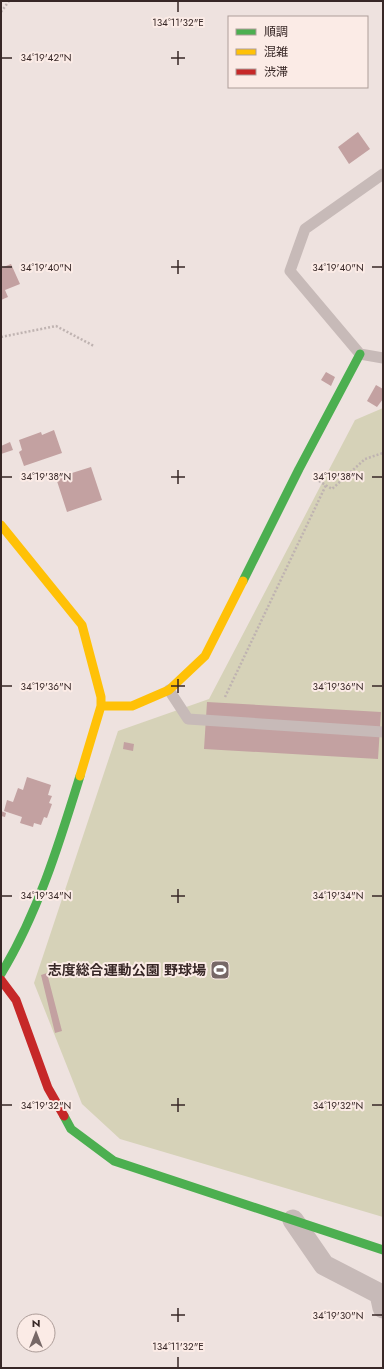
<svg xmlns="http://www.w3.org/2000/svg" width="384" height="1369" font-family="Jost,'Noto Sans JP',sans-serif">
  <rect width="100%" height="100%" fill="#eee2df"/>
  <path fill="#d6d2b8" d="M 383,408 L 383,1217 L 120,1139 L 82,1104 L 34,983 L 118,731 L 209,699 L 355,420 Z"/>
  <path fill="#c3a1a1" d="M 358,132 L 370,149 L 349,164 L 338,147 Z
    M 11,264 L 20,284 L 5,290 L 8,297 L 1,300 L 1,268 Z
    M 326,372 L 335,377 L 331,386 L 321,380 Z
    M 376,385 L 383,389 L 383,399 L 377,407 L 367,401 Z
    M 54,430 L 62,453 L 24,466 L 19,452 L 22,450 L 19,440 L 41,432 L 42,435 Z
    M 10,442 L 13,450 L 1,454 L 1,446 Z
    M 91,467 L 102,500 L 67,512 L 56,478 Z
    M 207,702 L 381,712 L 378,759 L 204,749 Z
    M 124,742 L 134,744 L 133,751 L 123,749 Z
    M 27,777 L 51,785 L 48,795 L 52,796 L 49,803 L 52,804 L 47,818 L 44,817 L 41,825 L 34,823 L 33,827 L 20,823 L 22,817 L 4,811 L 7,800 L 13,802 L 18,788 L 23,790 Z
    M 1,811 L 6,813 L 5,817 L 1,816 Z
    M 47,973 L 62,1031 L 55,1033 L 41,975 Z"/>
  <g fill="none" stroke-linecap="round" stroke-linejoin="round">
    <path stroke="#bfb3b1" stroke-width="2.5" stroke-dasharray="2 2" stroke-linecap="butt" d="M 1,12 L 9,1
      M 1,337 L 56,326 L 94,346
      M 319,481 L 332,489 L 365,459 L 383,453
      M 225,697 L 326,485"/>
    <path stroke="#c7bab8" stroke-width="11" d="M 383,174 L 305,229 L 290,271 L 360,354 L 383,358
      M 169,690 L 188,719 L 383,732"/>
    <path stroke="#c7bab8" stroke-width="21" d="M 293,1220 L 324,1265 L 380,1294 L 383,1308"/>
    <path stroke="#4caf50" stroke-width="9" d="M 243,581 L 299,469 L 360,354
      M 1,974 C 38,913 59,844 80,776
      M 64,1116 L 71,1129 L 114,1161 L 383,1250"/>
    <path stroke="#ffc107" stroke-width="9" d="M 1,525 L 82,625 L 101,697 L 101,706 L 80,776
      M 101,706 L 132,706 L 169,690 L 205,656 L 243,581"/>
    <path stroke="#c62828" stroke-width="9" d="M 1,980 L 16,1000 L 48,1088 L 64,1116"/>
  </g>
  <path fill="none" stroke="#372726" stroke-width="1.5" d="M 178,2 L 178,12M 178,51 L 178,65M 2,58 L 12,58M 171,58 L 185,58M 178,260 L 178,274M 2,267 L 12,267M 171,267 L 185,267M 372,267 L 382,267M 178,470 L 178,484M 2,477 L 12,477M 171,477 L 185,477M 372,477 L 382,477M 178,679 L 178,693M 2,686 L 12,686M 171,686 L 185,686M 372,686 L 382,686M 178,889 L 178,903M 2,896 L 12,896M 171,896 L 185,896M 372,896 L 382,896M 178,1098 L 178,1112M 2,1105 L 12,1105M 171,1105 L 185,1105M 372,1105 L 382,1105M 178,1308 L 178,1322M 171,1315 L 185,1315M 372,1315 L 382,1315M 178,1357 L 178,1367"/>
  <defs>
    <g id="stadium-square" transform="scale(1)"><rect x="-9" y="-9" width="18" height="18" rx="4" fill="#776867" stroke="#fbebe6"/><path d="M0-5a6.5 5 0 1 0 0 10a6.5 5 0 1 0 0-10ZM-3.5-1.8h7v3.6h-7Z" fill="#fff"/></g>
  </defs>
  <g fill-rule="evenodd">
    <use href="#stadium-square" x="220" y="970"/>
  </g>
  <g text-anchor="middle" stroke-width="4" stroke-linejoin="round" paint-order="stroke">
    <g font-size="14" font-weight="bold" fill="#372726" stroke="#fbebe6" text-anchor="end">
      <text x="206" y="975">志度総合運動公園 野球場</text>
    </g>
  </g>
  <g font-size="10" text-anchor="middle" fill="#372726" stroke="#fbebe6" stroke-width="4" stroke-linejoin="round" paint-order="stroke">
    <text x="178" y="26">134°11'32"E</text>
    <text x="46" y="61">34°19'42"N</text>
    <text x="46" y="271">34°19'40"N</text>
    <text x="338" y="271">34°19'40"N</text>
    <text x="46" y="480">34°19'38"N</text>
    <text x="338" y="480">34°19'38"N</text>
    <text x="46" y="690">34°19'36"N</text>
    <text x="338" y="690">34°19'36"N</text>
    <text x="46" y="899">34°19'34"N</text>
    <text x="338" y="899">34°19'34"N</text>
    <text x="46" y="1109">34°19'32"N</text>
    <text x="338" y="1109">34°19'32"N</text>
    <text x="338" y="1319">34°19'30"N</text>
    <text x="178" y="1350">134°11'32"E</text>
  </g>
  <rect width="384" height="1369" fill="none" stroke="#372726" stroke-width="4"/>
  <rect x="228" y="16" width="140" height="72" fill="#fbebe6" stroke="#ad9d99"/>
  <rect x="236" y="29" width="20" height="6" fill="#4caf50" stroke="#ad9d99"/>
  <text x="264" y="36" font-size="12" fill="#372726">順調</text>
  <rect x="236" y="49" width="20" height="6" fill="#ffc107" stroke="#ad9d99"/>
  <text x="264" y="56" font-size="12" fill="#372726">混雑</text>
  <rect x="236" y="69" width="20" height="6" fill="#c62828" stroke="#ad9d99"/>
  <text x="264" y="76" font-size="12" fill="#372726">渋滞</text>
  <g transform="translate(36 1333)"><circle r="19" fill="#fbebe6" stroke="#ad9d99"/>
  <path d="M0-3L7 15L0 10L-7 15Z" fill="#776867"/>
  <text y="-6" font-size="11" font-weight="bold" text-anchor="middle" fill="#372726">N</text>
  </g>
</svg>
